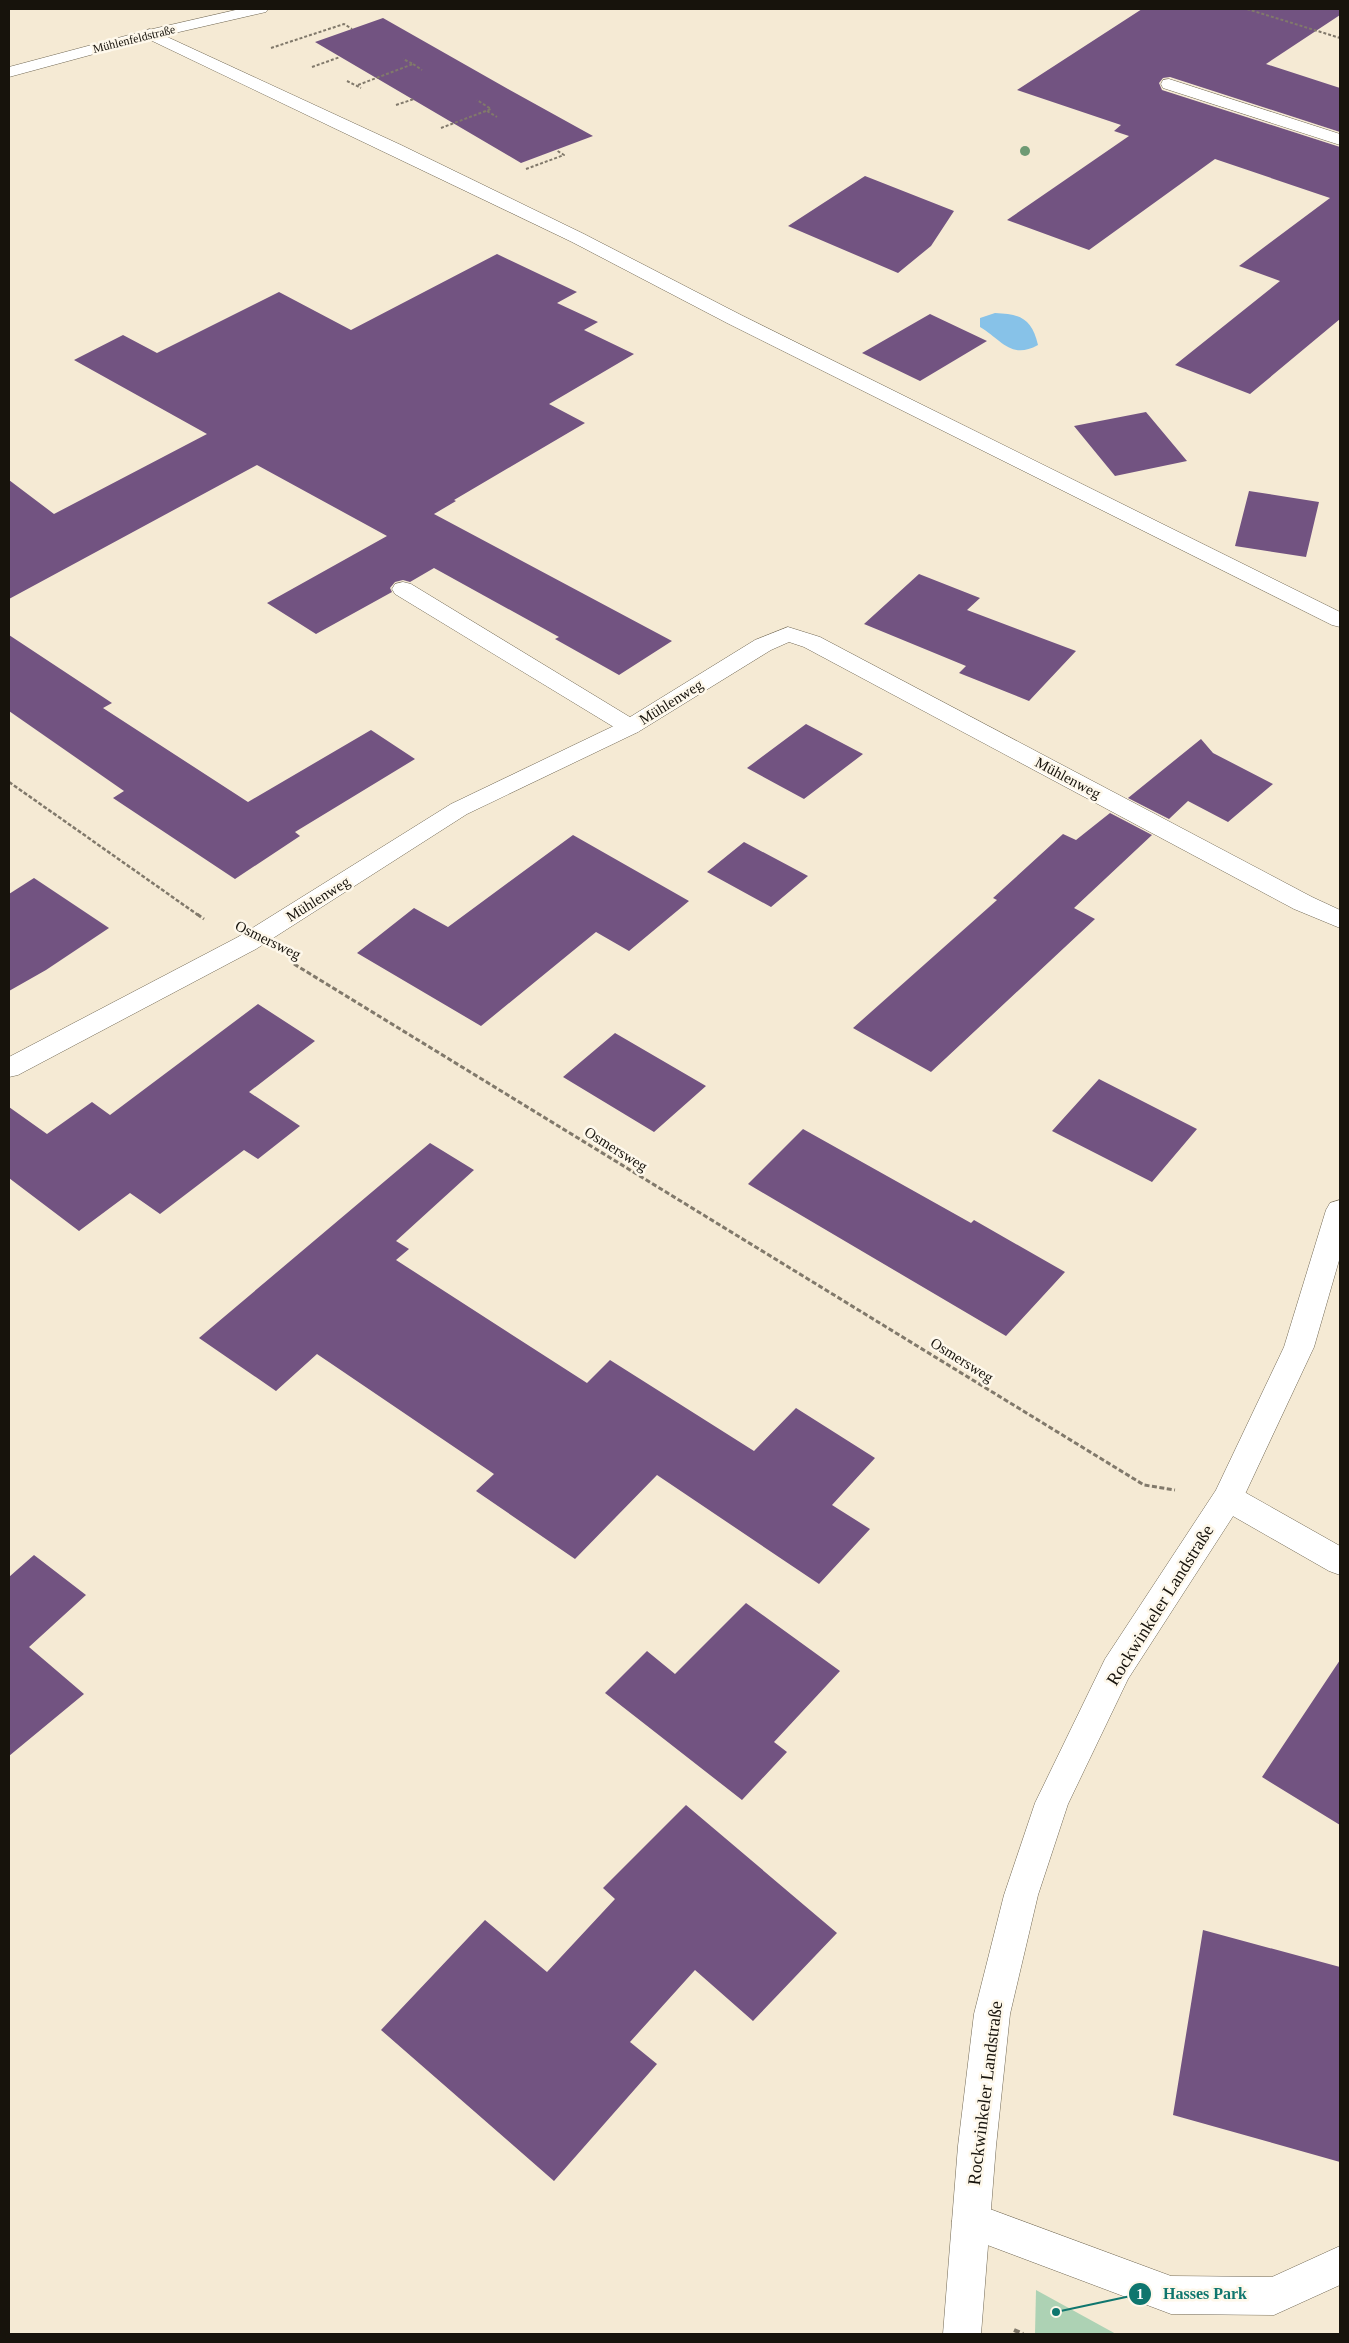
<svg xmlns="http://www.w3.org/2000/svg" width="1349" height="2343" font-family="Georgia,serif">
  <rect width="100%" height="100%" fill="#f5ead4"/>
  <path fill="#add2b4" d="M 1036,2290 L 1116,2334 L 1035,2334 Z"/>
  <path fill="#87c2e8" d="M 995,313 C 1021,314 1032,319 1038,345 C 1011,360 1002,340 980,327 L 980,318 Z"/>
  <path fill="#725381" d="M 1142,9 L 1340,9 L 1340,15 L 1266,64 L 1340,88 L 1340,132 L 1170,77 L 1163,78 L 1159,83 L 1162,90 L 1340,147 L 1340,319 L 1250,394 L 1175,365 L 1280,281 L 1239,266 L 1330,198 L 1215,159 L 1089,250 L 1007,220 L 1129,136 L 1114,131 L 1121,125 L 1017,90 Z
    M 383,18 L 508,89 L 593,136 L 521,163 L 315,42 Z
    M 865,176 L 954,211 L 931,246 L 898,273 L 788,226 Z
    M 497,254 L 577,292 L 557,303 L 598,322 L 584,330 L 634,354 L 549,404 L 585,423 L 454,500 L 456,501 L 434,514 L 672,641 L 619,675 L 555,639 L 559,637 L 434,568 L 410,582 L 403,580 L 395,582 L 390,588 L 392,592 L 316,634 L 267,603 L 387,536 L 257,465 L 9,599 L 9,480 L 54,514 L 207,434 L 74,360 L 123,335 L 157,353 L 279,292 L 351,330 Z
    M 930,314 L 987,341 L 920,381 L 862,353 Z
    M 1146,412 L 1187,461 L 1115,476 L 1074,426 Z
    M 1249,491 L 1319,502 L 1306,557 L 1235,546 Z
    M 919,574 L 980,598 L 967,610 L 1076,651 L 1029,701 L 959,673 L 966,666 L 864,624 Z
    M 9,635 L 112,703 L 103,708 L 248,802 L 371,730 L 415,759 L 295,832 L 300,836 L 235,879 L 113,798 L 124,791 L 9,711 Z
    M 806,724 L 863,754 L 804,799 L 747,768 Z
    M 1201,739 L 1213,753 L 1273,784 L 1228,822 L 1188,801 L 1169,819 L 1128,798 Z
    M 1110,813 L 1152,835 L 1074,908 L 1095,919 L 931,1072 L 853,1028 L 997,900 L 993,898 L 1063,834 L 1076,840 Z
    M 573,835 L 689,901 L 629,951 L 596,932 L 481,1026 L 357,953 L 414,908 L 448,927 Z
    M 744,842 L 808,876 L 771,907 L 707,872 Z
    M 34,878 L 109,928 L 46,970 L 9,991 L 9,894 Z
    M 258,1004 L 315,1041 L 249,1092 L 300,1126 L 258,1159 L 244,1150 L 160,1214 L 130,1193 L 79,1231 L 9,1178 L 9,1107 L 47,1134 L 92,1102 L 110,1115 Z
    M 615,1033 L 706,1086 L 654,1132 L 563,1077 Z
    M 1099,1079 L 1197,1129 L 1152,1182 L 1052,1131 Z
    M 803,1129 L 971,1223 L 974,1220 L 1065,1272 L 1006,1336 L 748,1184 Z
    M 430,1143 L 474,1170 L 396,1241 L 409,1249 L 396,1260 L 587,1383 L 610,1360 L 754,1451 L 796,1408 L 875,1458 L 832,1505 L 870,1529 L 819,1584 L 657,1475 L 575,1559 L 476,1491 L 494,1474 L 317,1354 L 276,1391 L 199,1338 Z
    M 34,1555 L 86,1595 L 29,1647 L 84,1694 L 9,1756 L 9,1577 Z
    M 746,1603 L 840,1671 L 774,1742 L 787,1752 L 742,1800 L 605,1693 L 647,1651 L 675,1674 Z
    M 1340,1660 L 1340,1825 L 1262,1777 Z
    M 686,1805 L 837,1933 L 753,2021 L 695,1970 L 630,2042 L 657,2064 L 554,2181 L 381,2030 L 485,1920 L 547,1972 L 615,1899 L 603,1888 Z
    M 1203,1930 L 1340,1967 L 1340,2162 L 1173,2115 Z"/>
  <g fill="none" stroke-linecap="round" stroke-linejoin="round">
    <g stroke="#726955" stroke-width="1">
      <path id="lane" d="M 150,29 L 401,145 L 584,234 L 741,315 L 1340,612 L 1340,627 L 1332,625 L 727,323 L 572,242 L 144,37 L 142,34 L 144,31 Z
        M 1169,79 L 1340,134 L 1340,145 L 1163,88 L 1161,84 L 1163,80 Z
        M 403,582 L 411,584 L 638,722 L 642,727 L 638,732 L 630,734 L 622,732 L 395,594 L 392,589 L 395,584 Z
        M 1228,1485 L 1239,1489 L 1340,1546 L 1340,1575 L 1329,1571 L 1217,1507 L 1213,1498 L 1217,1489 Z
        M 971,2202 L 1171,2276 L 1272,2277 L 1340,2246 L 1340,2285 L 1274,2315 L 1171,2314 L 958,2234 L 952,2221 L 958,2208 Z"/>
    </g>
    <g stroke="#726955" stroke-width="1">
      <path id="street" d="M 788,627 L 820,637 L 1312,897 L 1340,910 L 1340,928 L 1294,909 L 804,647 L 789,642 L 771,650 L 638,732 L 467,814 L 256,949 L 18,1075 L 9,1077 L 9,1057 L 238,937 L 451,804 L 622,722 L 755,640 Z"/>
    </g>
    <g stroke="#726955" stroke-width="1">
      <path id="secondary" d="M 240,9 L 268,9 L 266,12 L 153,38 L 9,77 L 9,67 L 144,31 Z
        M 1340,1200 L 1340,1257 L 1314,1347 L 1239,1507 L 1128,1679 L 1068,1804 L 1038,1895 L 1010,2014 L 996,2146 L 981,2334 L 943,2334 L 958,2146 L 974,2014 L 1004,1895 L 1035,1803 L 1105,1659 L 1216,1490 L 1284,1347 L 1326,1210 L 1330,1203 Z"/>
    </g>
    <path stroke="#81796b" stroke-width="2" stroke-dasharray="3 2" stroke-linecap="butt" d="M 1247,9 L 1340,38
      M 271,48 L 344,24 L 352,29
      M 413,64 L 422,70
      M 312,67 L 340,57
      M 347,81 L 361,88
      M 358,85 L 413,64 L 403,59
      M 396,105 L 414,99
      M 487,111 L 497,117
      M 441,128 L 491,109 L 477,100
      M 526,169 L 564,155 L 556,150"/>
    <path stroke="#81796b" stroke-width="2.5" stroke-dasharray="4 2" stroke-linecap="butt" d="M 9,782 L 198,915"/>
    <path stroke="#81796b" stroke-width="3" stroke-dasharray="5 2.5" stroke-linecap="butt" d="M 197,914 L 204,919
      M 294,964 L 1144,1485 L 1175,1490"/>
    <path stroke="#81796b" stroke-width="4" stroke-dasharray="6 3" stroke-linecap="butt" d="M 1014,2330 L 1023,2334"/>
    <use href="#lane" fill="#fff" fill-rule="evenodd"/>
    <use href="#street" fill="#fff" fill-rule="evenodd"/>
    <use href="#secondary" fill="#fff" fill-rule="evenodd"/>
  </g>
  <circle fill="#6e9a74" cx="1025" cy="151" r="5"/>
  <g text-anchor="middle" stroke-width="5" stroke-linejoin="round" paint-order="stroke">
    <g font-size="12" fill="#17130c" stroke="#fef8eb">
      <text transform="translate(134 39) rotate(-14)" y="4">Mühlenfeldstraße</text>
    </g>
    <g font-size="15" fill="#17130c" stroke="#fef8eb">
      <text transform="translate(671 702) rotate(-32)" y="5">Mühlenweg</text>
      <text transform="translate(1068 778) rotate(28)" y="5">Mühlenweg</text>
      <text transform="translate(318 899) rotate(-32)" y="5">Mühlenweg</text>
      <text transform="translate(268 940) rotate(26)" y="5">Osmersweg</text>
      <text transform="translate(616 1149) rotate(32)" y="5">Osmersweg</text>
      <text transform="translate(962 1360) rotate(32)" y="5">Osmersweg</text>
    </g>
    <g font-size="18" fill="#17130c" stroke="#fef8eb">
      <text transform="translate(1160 1605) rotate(-58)" y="6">Rockwinkeler Landstraße</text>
      <text transform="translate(985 2093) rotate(-83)" y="6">Rockwinkeler Landstraße</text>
    </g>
  </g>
  <path fill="none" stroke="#0f766e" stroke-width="2" d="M1056 2312L1140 2294"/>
  <g fill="#0f766e" stroke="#fef8eb" stroke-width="2">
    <circle cx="1056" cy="2312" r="5"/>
    <circle cx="1140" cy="2294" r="12"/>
  </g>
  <g font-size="15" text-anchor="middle" font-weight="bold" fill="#fff">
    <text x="1140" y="2299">1</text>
  </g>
  <g font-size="16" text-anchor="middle" font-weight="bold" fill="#0f766e" stroke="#fef8eb" stroke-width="5" stroke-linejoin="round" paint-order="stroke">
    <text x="1205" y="2299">Hasses Park</text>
  </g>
  <rect width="1349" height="2343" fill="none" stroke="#17130c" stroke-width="20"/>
</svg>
